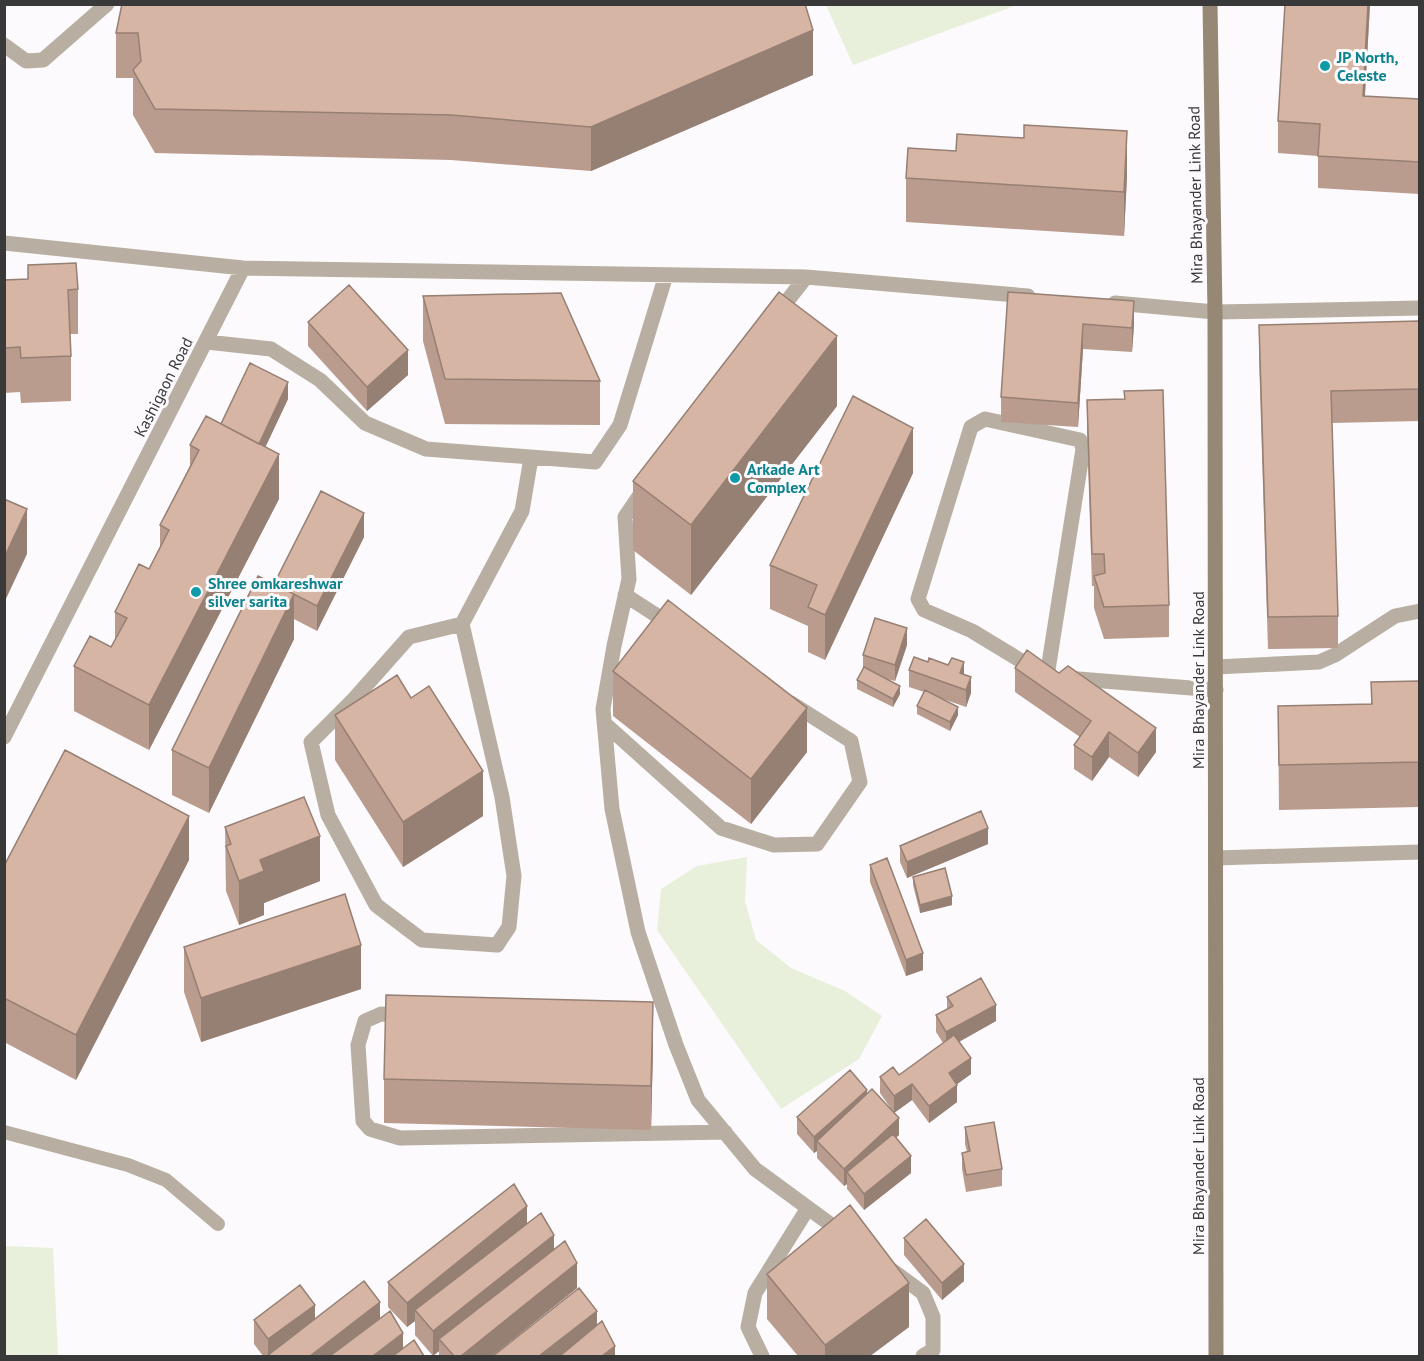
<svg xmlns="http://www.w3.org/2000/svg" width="1424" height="1361" font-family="'PT Sans',sans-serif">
  <rect width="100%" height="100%" fill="#fcfafd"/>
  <path fill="#e8f0db" d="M 826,5 L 1017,5 L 853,65 Z
    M 747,857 L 745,901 L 756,940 L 791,968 L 845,991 L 882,1016 L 859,1059 L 781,1109 L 657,930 L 661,889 L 697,866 Z
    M 4,1246 L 53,1248 L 58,1356 L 5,1356 Z"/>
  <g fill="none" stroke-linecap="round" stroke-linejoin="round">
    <path stroke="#b8aea1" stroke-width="14" d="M 4,1132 L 128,1165 L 166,1180 L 218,1224"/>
    <path stroke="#b8aea1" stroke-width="15" d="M 4,45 L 26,61 L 43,60 L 107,4
      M 4,243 L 243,268 L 806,277 L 1028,296
      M 1115,303 L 1215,312 L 1420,308
      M 776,315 L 806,277
      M 207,342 L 271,349 L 320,380 L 365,423 L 426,449 L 595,462 L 620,425 L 666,275
      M 644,489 L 625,517 L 629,579 L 614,646 L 603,709 L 612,809 L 638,932 L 676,1045 L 698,1100 L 755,1169 L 845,1235
      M 625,595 L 673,626
      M 462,624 L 409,637 L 354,699 L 311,742 L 328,815 L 376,905 L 422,940 L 497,945 L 509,927 L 514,876 L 502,797 L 462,624 L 522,511 L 531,458
      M 1216,667 L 1319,662 L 1335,655 L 1395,616 L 1420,611
      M 1038,671 L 972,631 L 924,610 L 918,599 L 971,427 L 985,419 L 1080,440 L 1083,449 L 1047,676
      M 1066,678 L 1216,690
      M 604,723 L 721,828 L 774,845 L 817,844 L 860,782 L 851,741 L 791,703
      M 4,737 L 243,268
      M 1216,858 L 1420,852
      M 404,1015 L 381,1014 L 365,1021 L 358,1045 L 363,1121 L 370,1129 L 400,1138 L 725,1132
      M 893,1271 L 923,1293 L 933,1317 L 933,1350 L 923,1356
      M 762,1356 L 748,1327 L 755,1293 L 808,1208"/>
    <path stroke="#978876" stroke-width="15" d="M 1210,4 L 1215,312 L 1216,1356"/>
  </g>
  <path fill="#b99c8d" d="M 122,4 L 813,75 L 591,171 L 451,160 L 155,153 L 133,115 L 133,78 L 116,78 L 116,33 Z
    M 1285,4 L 1370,4 L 1365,96 L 1419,99 L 1419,194 L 1318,188 L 1318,156 L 1278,153 L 1278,121 Z
    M 956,151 L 1127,176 L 1124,236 L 906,222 L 906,178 Z
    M 28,265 L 78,289 L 78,334 L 70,334 L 71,356 L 71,401 L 21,403 L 20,392 L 4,393 L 4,280 L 28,279 Z
    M 1008,292 L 1134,325 L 1132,352 L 1083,349 L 1078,427 L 1001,422 L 1001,397 Z
    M 423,296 L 600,381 L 600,425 L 445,424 L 423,341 Z
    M 1419,321 L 1419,421 L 1332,423 L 1338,616 L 1338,648 L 1268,649 L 1259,357 L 1259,325 Z
    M 308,322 L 408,375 L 367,411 L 308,346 Z
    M 288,399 L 265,447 L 279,499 L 149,750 L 74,711 L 74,666 L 111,647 L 115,640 L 115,612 L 149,569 L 160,547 L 160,525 L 190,466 L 190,445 L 221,424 Z
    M 1087,400 L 1169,605 L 1169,637 L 1104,639 L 1094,608 L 1094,586 L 1092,586 L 1087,432 Z
    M 837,406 L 691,595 L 633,550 L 633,481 Z
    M 913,473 L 825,660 L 808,652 L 808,626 L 770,609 L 770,565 Z
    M 364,537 L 317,631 L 294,619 L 294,639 L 209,813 L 172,795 L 172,750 L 274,584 Z
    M 907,645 L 895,681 L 887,679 L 900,694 L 893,707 L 857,689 L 857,680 L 863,669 L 863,655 Z
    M 928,662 L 964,674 L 971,693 L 966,707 L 943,699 L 958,715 L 950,731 L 917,714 L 917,706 L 924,692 L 909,687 L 909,670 Z
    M 1015,668 L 1156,752 L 1138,777 L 1109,757 L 1092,781 L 1074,769 L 1074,745 L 1080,737 L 1015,692 Z
    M 613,671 L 807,752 L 751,824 L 613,716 Z
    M 1419,681 L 1419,807 L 1279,810 L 1278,706 L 1371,704 L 1371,682 Z
    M 335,715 L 483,816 L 403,867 L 335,760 Z
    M 225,827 L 320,881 L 264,903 L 264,915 L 239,925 L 226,891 Z
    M 988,844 L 907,878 L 900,862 L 900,846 Z
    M 189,860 L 76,1080 L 4,1042 L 4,866 Z
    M 870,865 L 923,970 L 906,976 L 870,882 Z
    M 913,877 L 952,905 L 920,913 L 913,885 Z
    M 184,947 L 361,989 L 201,1042 L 184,992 Z
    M 947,997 L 996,1021 L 959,1042 L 971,1074 L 957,1084 L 957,1102 L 929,1123 L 912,1100 L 894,1113 L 880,1093 L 880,1077 L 899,1075 L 943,1043 L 936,1032 L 936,1015 L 947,1009 Z
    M 653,1047 L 651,1130 L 384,1123 L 384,1079 Z
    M 867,1094 L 899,1135 L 896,1137 L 911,1173 L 864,1210 L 847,1189 L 847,1184 L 844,1186 L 817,1158 L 817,1151 L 814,1153 L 797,1134 L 797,1117 Z
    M 965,1127 L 1002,1169 L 1002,1186 L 966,1192 L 962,1169 L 962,1153 L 967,1152 L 965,1144 Z
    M 527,1224 L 554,1250 L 577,1288 L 492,1356 L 439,1356 L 439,1351 L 433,1356 L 415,1335 L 415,1321 L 407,1327 L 388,1307 L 388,1282 Z
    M 904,1238 L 964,1281 L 942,1300 L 904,1255 Z
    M 767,1274 L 909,1327 L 870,1356 L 798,1356 L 767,1319 Z
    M 380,1318 L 403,1349 L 424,1356 L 263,1356 L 254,1344 L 254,1320 Z"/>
  <path fill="#967f73" d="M 1368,4 L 1370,4 L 1363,128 L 1363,96 Z
    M 813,30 L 813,75 L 591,171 L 591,127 Z
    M 1127,131 L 1127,176 L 1124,236 L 1124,192 Z
    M 1134,301 L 1134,325 L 1132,352 L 1132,328 Z
    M 1083,324 L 1083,349 L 1078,427 L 1078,403 Z
    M 837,336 L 837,406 L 691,595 L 691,525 Z
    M 408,350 L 408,375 L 367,411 L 367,387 Z
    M 288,382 L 288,399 L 257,465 L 257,448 Z
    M 913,428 L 913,473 L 825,660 L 825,615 Z
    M 279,454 L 279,499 L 149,750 L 149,705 Z
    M 27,509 L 27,554 L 4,603 L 4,558 Z
    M 364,513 L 364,537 L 317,631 L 317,606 Z
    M 294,594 L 294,639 L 209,813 L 209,768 Z
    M 907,628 L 907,645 L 895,681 L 895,665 Z
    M 964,662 L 964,679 L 960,690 L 960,673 Z
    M 971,677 L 971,693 L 966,707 L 966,690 Z
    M 900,686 L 900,694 L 893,707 L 893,699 Z
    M 958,707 L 958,715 L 950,731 L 950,722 Z
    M 807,708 L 807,752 L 751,824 L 751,779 Z
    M 1156,728 L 1156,752 L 1138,777 L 1138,753 Z
    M 1109,732 L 1109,757 L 1092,781 L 1092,757 Z
    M 483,771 L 483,816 L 403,867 L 403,822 Z
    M 189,816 L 189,860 L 76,1080 L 76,1035 Z
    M 988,828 L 988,844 L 907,878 L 907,862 Z
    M 320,836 L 320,881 L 264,903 L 264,915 L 239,925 L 239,881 L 260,860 Z
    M 952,896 L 952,905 L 920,913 L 920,905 Z
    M 361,945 L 361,989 L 201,1042 L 201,998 Z
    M 923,953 L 923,970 L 906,976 L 906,960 Z
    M 653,1002 L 653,1047 L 651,1130 L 651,1086 Z
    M 996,1005 L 996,1021 L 946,1049 L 946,1032 Z
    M 971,1058 L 971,1074 L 949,1090 L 949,1073 Z
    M 912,1084 L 912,1100 L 894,1113 L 894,1096 Z
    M 957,1085 L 957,1102 L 929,1123 L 929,1106 Z
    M 867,1090 L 867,1106 L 817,1141 L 817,1151 L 814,1153 L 814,1137 Z
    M 899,1118 L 899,1135 L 852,1179 L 847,1172 L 847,1184 L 844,1186 L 844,1169 Z
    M 911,1156 L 911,1173 L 864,1210 L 864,1194 Z
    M 527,1206 L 527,1231 L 415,1310 L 415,1321 L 407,1327 L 407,1303 Z
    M 554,1235 L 554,1260 L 439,1339 L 439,1351 L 433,1356 L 433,1331 Z
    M 577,1263 L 577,1288 L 492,1356 L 461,1356 Z
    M 964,1264 L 964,1281 L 942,1300 L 942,1283 Z
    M 909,1283 L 909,1327 L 870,1356 L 825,1356 L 825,1345 Z
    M 380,1302 L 380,1327 L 342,1356 L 310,1356 Z
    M 315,1305 L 315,1329 L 268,1356 L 268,1339 Z
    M 597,1311 L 597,1335 L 570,1356 L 539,1356 Z
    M 403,1333 L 403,1356 L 373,1356 Z
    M 615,1346 L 615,1356 L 602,1356 Z"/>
  <path fill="#d7b5a4" stroke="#967f73" stroke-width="1.5" d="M 122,4 L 805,4 L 813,30 L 591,127 L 451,115 L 155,109 L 133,70 L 141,61 L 138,33 L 116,33 Z
    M 1285,4 L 1368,4 L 1363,96 L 1419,99 L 1419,162 L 1318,156 L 1320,124 L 1278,121 Z
    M 1024,125 L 1127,131 L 1124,192 L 906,178 L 908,148 L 956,151 L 957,134 L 1024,138 Z
    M 76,263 L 78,289 L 68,290 L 71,356 L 21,358 L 20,347 L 4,348 L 4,280 L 28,279 L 28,265 Z
    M 349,285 L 408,350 L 367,387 L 308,322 Z
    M 779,292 L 837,336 L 691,525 L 633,481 Z
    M 1008,292 L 1134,301 L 1132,328 L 1083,324 L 1078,403 L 1001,397 Z
    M 561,293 L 600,381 L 445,379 L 423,296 Z
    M 1419,321 L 1419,389 L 1331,391 L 1338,616 L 1268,617 L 1259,325 Z
    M 250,363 L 288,382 L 259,444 L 221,424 Z
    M 1163,390 L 1169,605 L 1104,607 L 1094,576 L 1105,573 L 1104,554 L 1092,554 L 1087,400 L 1125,399 L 1124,391 Z
    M 853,396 L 913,428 L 825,615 L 808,607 L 817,585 L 770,565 Z
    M 206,416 L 279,454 L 149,705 L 74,666 L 90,636 L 111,647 L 127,618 L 115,612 L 139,564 L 149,569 L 169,530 L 160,525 L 199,450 L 190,445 Z
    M 321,491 L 364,513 L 317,606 L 274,584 Z
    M 4,499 L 27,509 L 4,558 Z
    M 258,576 L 294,594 L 209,768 L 172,750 Z
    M 668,600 L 807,708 L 751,779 L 613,671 Z
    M 875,618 L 907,628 L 895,665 L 863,655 Z
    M 1027,650 L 1059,673 L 1068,666 L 1156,728 L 1138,753 L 1109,732 L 1092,757 L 1074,745 L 1091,721 L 1015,668 Z
    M 914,657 L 928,662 L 929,658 L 948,665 L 952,658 L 964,662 L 960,673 L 971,677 L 966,690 L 909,670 Z
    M 864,667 L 900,686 L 893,699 L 857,680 Z
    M 397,675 L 411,698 L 429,686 L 483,771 L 403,822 L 335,715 Z
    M 1419,681 L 1419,762 L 1279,765 L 1278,706 L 1372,704 L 1371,682 Z
    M 925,690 L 958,707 L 950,722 L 917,706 Z
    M 65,750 L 189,816 L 76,1035 L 4,998 L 4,866 Z
    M 304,797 L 320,836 L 260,860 L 264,871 L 239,881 L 226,846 L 231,844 L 225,827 Z
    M 981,811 L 988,828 L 907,862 L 900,846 Z
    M 887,858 L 923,953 L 906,960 L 870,865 Z
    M 945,868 L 952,896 L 920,905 L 913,877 Z
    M 345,894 L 361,945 L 201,998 L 184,947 Z
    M 981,978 L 996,1005 L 946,1032 L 936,1015 L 953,1006 L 947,997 Z
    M 386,995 L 653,1002 L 651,1086 L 384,1079 Z
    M 954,1035 L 971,1058 L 949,1073 L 957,1085 L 929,1106 L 912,1084 L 894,1096 L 880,1077 L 893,1067 L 899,1075 Z
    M 850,1070 L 867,1090 L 814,1137 L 797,1117 Z
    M 872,1089 L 899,1118 L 844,1169 L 817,1141 Z
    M 994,1122 L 1002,1169 L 966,1175 L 962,1153 L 970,1151 L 965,1127 Z
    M 893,1134 L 911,1156 L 864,1194 L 847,1172 Z
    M 514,1184 L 527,1206 L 407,1303 L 388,1282 Z
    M 850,1205 L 909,1283 L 825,1345 L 767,1274 Z
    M 541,1213 L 554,1235 L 433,1331 L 415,1310 Z
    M 926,1219 L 964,1264 L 942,1283 L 904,1238 Z
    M 565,1241 L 577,1263 L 461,1356 L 454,1356 L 439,1339 Z
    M 364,1281 L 380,1302 L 310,1356 L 267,1356 Z
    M 300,1285 L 315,1305 L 268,1339 L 254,1320 Z
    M 579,1288 L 597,1311 L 539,1356 L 493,1356 Z
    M 390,1311 L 403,1333 L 373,1356 L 330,1356 Z
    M 602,1321 L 615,1346 L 602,1356 L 560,1356 Z
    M 414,1340 L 424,1356 L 393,1356 Z"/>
  <g fill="#0f9aa8" stroke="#fcfafd" stroke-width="2">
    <circle cx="1325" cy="66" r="6"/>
    <circle cx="735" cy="478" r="6"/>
    <circle cx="196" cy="592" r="6"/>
  </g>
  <g text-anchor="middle" stroke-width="6" stroke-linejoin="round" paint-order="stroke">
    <g font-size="16" font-weight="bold" fill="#0d838f" stroke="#fcfafd" text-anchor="start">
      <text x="1337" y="63">JP North,<tspan x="1337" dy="18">Celeste</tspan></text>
      <text x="747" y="475">Arkade Art<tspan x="747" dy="18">Complex</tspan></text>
      <text x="208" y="589">Shree omkareshwar<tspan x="208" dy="18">silver sarita</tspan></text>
    </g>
    <g font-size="16" fill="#3a393a" stroke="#fcfafd">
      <text transform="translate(1195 195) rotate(-91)" y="6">Mira Bhayander Link Road</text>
      <text transform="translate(163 387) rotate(-63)" y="6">Kashigaon Road</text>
      <text transform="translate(1198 680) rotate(-90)" y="6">Mira Bhayander Link Road</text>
      <text transform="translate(1198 1166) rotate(-90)" y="6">Mira Bhayander Link Road</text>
    </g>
  </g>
  <rect width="1424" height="1361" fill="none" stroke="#3a393a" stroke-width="12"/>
</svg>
